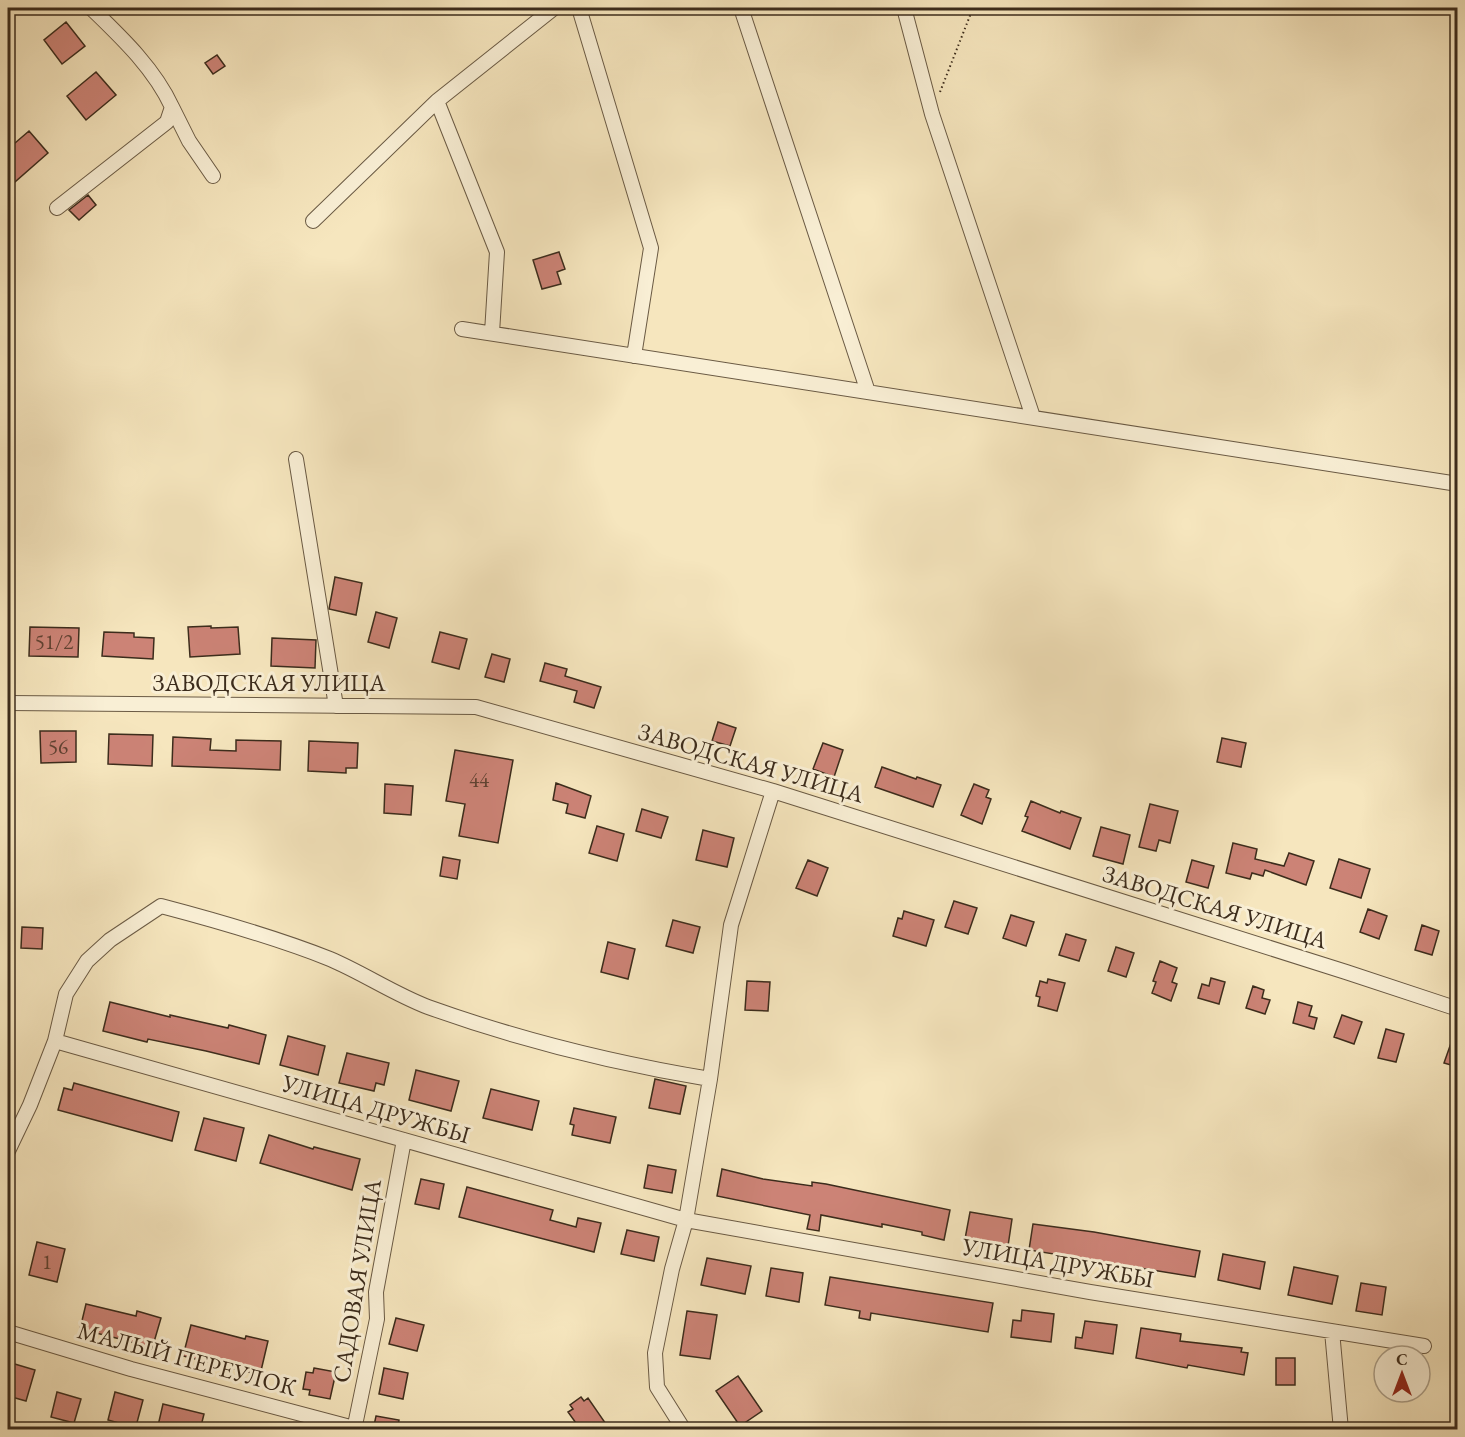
<svg xmlns="http://www.w3.org/2000/svg" width="1465" height="1437" font-family="'EB Garamond',serif">
  <rect width="100%" height="100%" fill="#f6e6be"/>
  <filter id="stains"><feTurbulence type="fractalNoise" baseFrequency=".00333" numOctaves="4"/><feColorMatrix values="0 0 0 0 .2 0 0 0 0 .09 0 0 0 0 .02 0 0 0 .5 -.17"/></filter>
  <radialGradient id="worn" r=".72"><stop offset=".6" stop-color="#630" stop-opacity="0"/><stop offset="1" stop-color="#630" stop-opacity=".3"/></radialGradient>
  <path fill="#cc8376" stroke="#3c2c1c" stroke-width="1.5" d="M 66,22 L 85,46 L 62,64 L 44,40 Z
    M 217,55 L 225,66 L 213,74 L 205,63 Z
    M 96,72 L 116,95 L 86,120 L 67,96 Z
    M 29,131 L 48,153 L 8,188 L 8,149 Z
    M 88,195 L 96,205 L 79,220 L 69,210 Z
    M 559,252 L 565,269 L 557,272 L 561,284 L 542,289 L 533,260 Z
    M 335,577 L 362,583 L 356,615 L 329,609 Z
    M 376,612 L 397,618 L 389,648 L 368,642 Z
    M 211,626 L 211,628 L 238,627 L 240,654 L 190,657 L 188,627 Z
    M 30,627 L 79,628 L 78,657 L 29,656 Z
    M 104,632 L 134,633 L 134,637 L 154,638 L 153,659 L 102,656 Z
    M 440,632 L 467,639 L 459,669 L 432,662 Z
    M 272,638 L 316,640 L 315,668 L 271,666 Z
    M 492,654 L 510,659 L 504,682 L 485,677 Z
    M 545,663 L 567,669 L 565,676 L 601,687 L 594,708 L 574,702 L 577,691 L 540,681 Z
    M 718,722 L 736,728 L 730,746 L 712,741 Z
    M 40,731 L 76,731 L 76,762 L 41,763 Z
    M 109,734 L 153,735 L 152,766 L 108,764 Z
    M 173,737 L 211,739 L 210,750 L 236,751 L 236,740 L 281,741 L 280,770 L 172,766 Z
    M 1222,738 L 1246,743 L 1241,767 L 1217,762 Z
    M 309,741 L 358,743 L 357,768 L 346,768 L 346,773 L 308,771 Z
    M 823,743 L 843,750 L 834,777 L 813,769 Z
    M 455,750 L 513,760 L 498,843 L 459,836 L 465,804 L 446,801 Z
    M 882,767 L 916,779 L 917,777 L 941,785 L 933,807 L 875,787 Z
    M 556,783 L 591,796 L 585,818 L 566,813 L 568,804 L 553,800 Z
    M 385,784 L 413,786 L 411,815 L 384,813 Z
    M 974,784 L 989,790 L 986,797 L 991,799 L 982,824 L 961,815 Z
    M 1031,801 L 1060,813 L 1061,811 L 1081,818 L 1070,849 L 1022,831 L 1028,817 L 1025,816 Z
    M 1150,804 L 1178,811 L 1170,843 L 1159,840 L 1156,851 L 1139,847 Z
    M 642,809 L 668,817 L 661,838 L 636,831 Z
    M 597,826 L 624,834 L 617,861 L 589,853 Z
    M 1101,827 L 1130,835 L 1123,864 L 1093,856 Z
    M 703,830 L 734,838 L 727,867 L 696,860 Z
    M 1233,843 L 1257,849 L 1255,859 L 1284,866 L 1289,853 L 1314,861 L 1306,885 L 1265,870 L 1263,876 L 1252,873 L 1250,879 L 1226,873 Z
    M 443,857 L 460,860 L 457,879 L 440,876 Z
    M 1339,859 L 1370,869 L 1361,898 L 1330,888 Z
    M 808,860 L 828,868 L 817,896 L 796,888 Z
    M 1192,860 L 1214,866 L 1208,888 L 1186,882 Z
    M 954,901 L 977,908 L 968,934 L 945,927 Z
    M 1368,909 L 1387,916 L 1379,939 L 1360,932 Z
    M 904,911 L 934,920 L 926,946 L 893,936 L 898,918 L 902,919 Z
    M 1011,915 L 1034,922 L 1026,946 L 1003,938 Z
    M 673,920 L 700,927 L 693,953 L 666,946 Z
    M 1422,925 L 1439,931 L 1432,955 L 1415,950 Z
    M 22,927 L 43,928 L 42,949 L 21,948 Z
    M 1066,934 L 1086,940 L 1079,961 L 1059,955 Z
    M 608,942 L 635,949 L 628,979 L 601,972 Z
    M 1116,947 L 1134,953 L 1126,977 L 1108,971 Z
    M 1160,961 L 1177,968 L 1172,982 L 1177,984 L 1171,1001 L 1152,993 L 1156,982 L 1153,981 Z
    M 1211,978 L 1225,982 L 1219,1004 L 1198,998 L 1202,984 L 1209,986 Z
    M 1048,979 L 1065,983 L 1057,1011 L 1038,1006 L 1040,997 L 1036,996 L 1040,981 L 1047,983 Z
    M 747,981 L 770,982 L 768,1011 L 745,1010 Z
    M 1253,986 L 1264,990 L 1262,998 L 1270,1000 L 1265,1014 L 1246,1008 Z
    M 110,1002 L 170,1017 L 170,1015 L 228,1028 L 229,1025 L 266,1035 L 259,1064 L 206,1051 L 148,1039 L 147,1042 L 103,1031 Z
    M 1298,1002 L 1312,1006 L 1309,1016 L 1317,1018 L 1314,1029 L 1293,1023 Z
    M 1342,1015 L 1362,1022 L 1354,1044 L 1334,1037 Z
    M 1386,1029 L 1404,1034 L 1396,1062 L 1378,1058 Z
    M 1456,1029 L 1458,1029 L 1458,1067 L 1444,1063 Z
    M 288,1036 L 325,1046 L 318,1075 L 280,1065 Z
    M 347,1053 L 389,1063 L 384,1085 L 376,1083 L 374,1091 L 339,1083 Z
    M 416,1070 L 459,1081 L 451,1111 L 409,1100 Z
    M 655,1079 L 686,1086 L 680,1114 L 649,1108 Z
    M 74,1083 L 179,1112 L 172,1141 L 58,1110 L 64,1088 L 72,1090 Z
    M 491,1089 L 539,1101 L 532,1130 L 483,1118 Z
    M 574,1108 L 616,1117 L 610,1143 L 572,1135 L 574,1125 L 570,1124 Z
    M 204,1118 L 244,1128 L 236,1161 L 195,1150 Z
    M 269,1135 L 313,1149 L 314,1147 L 360,1159 L 352,1190 L 260,1163 Z
    M 648,1165 L 676,1170 L 672,1193 L 644,1188 Z
    M 722,1169 L 763,1179 L 812,1186 L 812,1182 L 826,1184 L 950,1210 L 944,1240 L 922,1235 L 922,1232 L 882,1224 L 882,1227 L 821,1215 L 819,1231 L 807,1229 L 810,1215 L 717,1196 Z
    M 421,1179 L 444,1184 L 439,1209 L 415,1204 Z
    M 467,1187 L 553,1210 L 550,1220 L 576,1227 L 578,1218 L 601,1223 L 594,1252 L 459,1217 Z
    M 970,1212 L 1012,1219 L 1008,1246 L 965,1239 Z
    M 1033,1224 L 1094,1232 L 1200,1251 L 1195,1277 L 1029,1250 Z
    M 627,1230 L 659,1237 L 654,1261 L 621,1254 Z
    M 37,1242 L 65,1249 L 57,1282 L 29,1275 Z
    M 1223,1254 L 1265,1262 L 1260,1289 L 1218,1280 Z
    M 707,1258 L 751,1266 L 745,1294 L 701,1285 Z
    M 1294,1267 L 1338,1276 L 1332,1304 L 1288,1295 Z
    M 771,1268 L 803,1273 L 799,1302 L 766,1296 Z
    M 830,1277 L 993,1303 L 988,1332 L 871,1313 L 870,1320 L 859,1318 L 860,1311 L 825,1305 Z
    M 1361,1283 L 1386,1287 L 1382,1315 L 1356,1311 Z
    M 86,1304 L 136,1316 L 137,1311 L 161,1318 L 152,1349 L 128,1341 L 80,1329 Z
    M 1022,1310 L 1054,1314 L 1051,1342 L 1011,1337 L 1013,1320 L 1021,1321 Z
    M 687,1311 L 717,1315 L 710,1359 L 680,1355 Z
    M 396,1318 L 424,1325 L 417,1351 L 389,1344 Z
    M 1085,1321 L 1117,1325 L 1113,1354 L 1075,1348 L 1076,1337 L 1082,1338 Z
    M 191,1325 L 245,1339 L 246,1336 L 268,1341 L 260,1375 L 183,1356 Z
    M 1141,1328 L 1181,1334 L 1180,1341 L 1242,1348 L 1241,1352 L 1248,1353 L 1244,1375 L 1188,1365 L 1187,1368 L 1136,1358 Z
    M 1276,1358 L 1295,1358 L 1295,1385 L 1276,1385 Z
    M 8,1362 L 35,1370 L 26,1401 L 8,1396 Z
    M 314,1368 L 336,1372 L 330,1399 L 309,1395 L 310,1390 L 303,1389 L 306,1372 L 313,1373 Z
    M 384,1368 L 408,1373 L 403,1399 L 379,1394 Z
    M 738,1376 L 762,1411 L 740,1426 L 716,1391 Z
    M 57,1392 L 81,1399 L 74,1423 L 51,1417 Z
    M 115,1392 L 143,1400 L 135,1430 L 118,1428 L 119,1423 L 108,1420 Z
    M 581,1397 L 584,1401 L 588,1398 L 606,1424 L 599,1430 L 581,1430 L 568,1412 L 573,1409 L 570,1405 Z
    M 163,1404 L 204,1414 L 200,1430 L 157,1430 Z
    M 376,1416 L 399,1420 L 397,1430 L 373,1430 Z"/>
  <g fill="none" stroke-linecap="round" stroke-linejoin="round">
    <g stroke="#6a5a44" stroke-width="16">
      <path id="minor" d="M 579,8 L 651,248 L 634,356
        M 741,8 L 868,392
        M 904,8 L 932,114 L 1033,417
        M 437,101 L 497,252 L 492,333
        M 172,107 L 189,141 L 213,176
        M 57,208 L 167,122 L 172,107 C 154,68 121,37 91,8
        M 313,221 L 437,101 L 554,8
        M 462,329 L 1458,484
        M 296,459 L 336,706
        M 8,703 L 476,707 L 773,791 L 1346,972 L 1458,1009
        M 55,1041 L 686,1220 L 1090,1292 L 1424,1346
        M 8,1151 L 30,1105 L 55,1041 L 66,994 L 87,961 L 110,940 L 161,906 C 218,921 275,937 330,959 C 363,973 394,994 428,1007 C 520,1040 613,1063 710,1079
        M 1332,1331 L 1341,1430
        M 8,1332 L 131,1369 L 354,1428
        M 354,1430 L 377,1319 L 376,1292 L 404,1140
        M 684,1430 L 657,1387 L 655,1353 L 672,1269 L 686,1220 L 710,1079 L 731,925 L 773,791"/>
    </g>
    <path stroke="#3c2c1c" stroke-width="2" stroke-dasharray="1.5 3" stroke-linecap="butt" d="M 940,92 L 973,8"/>
    <use href="#minor" stroke="#f9efd5" stroke-width="14"/>
  </g>
  <g text-anchor="middle" stroke-width="6" stroke-linejoin="round" paint-order="stroke">
    <g font-size="21" fill="#604232">
      <text x="54" y="649">51/2</text>
      <text x="58" y="754">56</text>
      <text x="479" y="787">44</text>
      <text x="47" y="1269">1</text>
    </g>
    <g font-size="24" fill="#3c2c1c" stroke="#f9efd5">
      <text x="269" y="691">ЗАВОДСКАЯ УЛИЦА</text>
      <text transform="translate(751 763) rotate(16)" y="8">ЗАВОДСКАЯ УЛИЦА</text>
      <text transform="translate(1215 907) rotate(17)" y="8">ЗАВОДСКАЯ УЛИЦА</text>
      <text transform="translate(376 1109) rotate(16)" y="8">УЛИЦА ДРУЖБЫ</text>
      <text transform="translate(1058 1263) rotate(10)" y="8">УЛИЦА ДРУЖБЫ</text>
      <text transform="translate(357 1281) rotate(-81)" y="8">САДОВАЯ УЛИЦА</text>
      <text transform="translate(187 1359) rotate(15)" y="8">МАЛЫЙ ПЕРЕУЛОК</text>
    </g>
  </g>
  <rect width="1465" height="1437" fill="none" stroke="#f6e6be" stroke-width="30"/>
  <rect x="9" y="9" width="1447" height="1419" fill="none" stroke="#3c2c1c" stroke-width="3"/>
  <rect x="15" y="15" width="1435" height="1407" fill="none" stroke="#3c2c1c" stroke-width="1.5"/>
  <g transform="translate(1402 1374)"><circle r="28" fill="#f9efd5" stroke="#ada18b" stroke-width="1.5"/>
  <path d="M0-4.5L10 22L0 15L-10 22Z" fill="#8f2418"/>
  <text y="-9" font-size="16" font-weight="bold" text-anchor="middle" fill="#3c2c1c">С</text>
  </g>
  <rect width="100%" height="100%" filter="url(#stains)"/>
  <rect width="100%" height="100%" fill="url(#worn)"/>
</svg>
